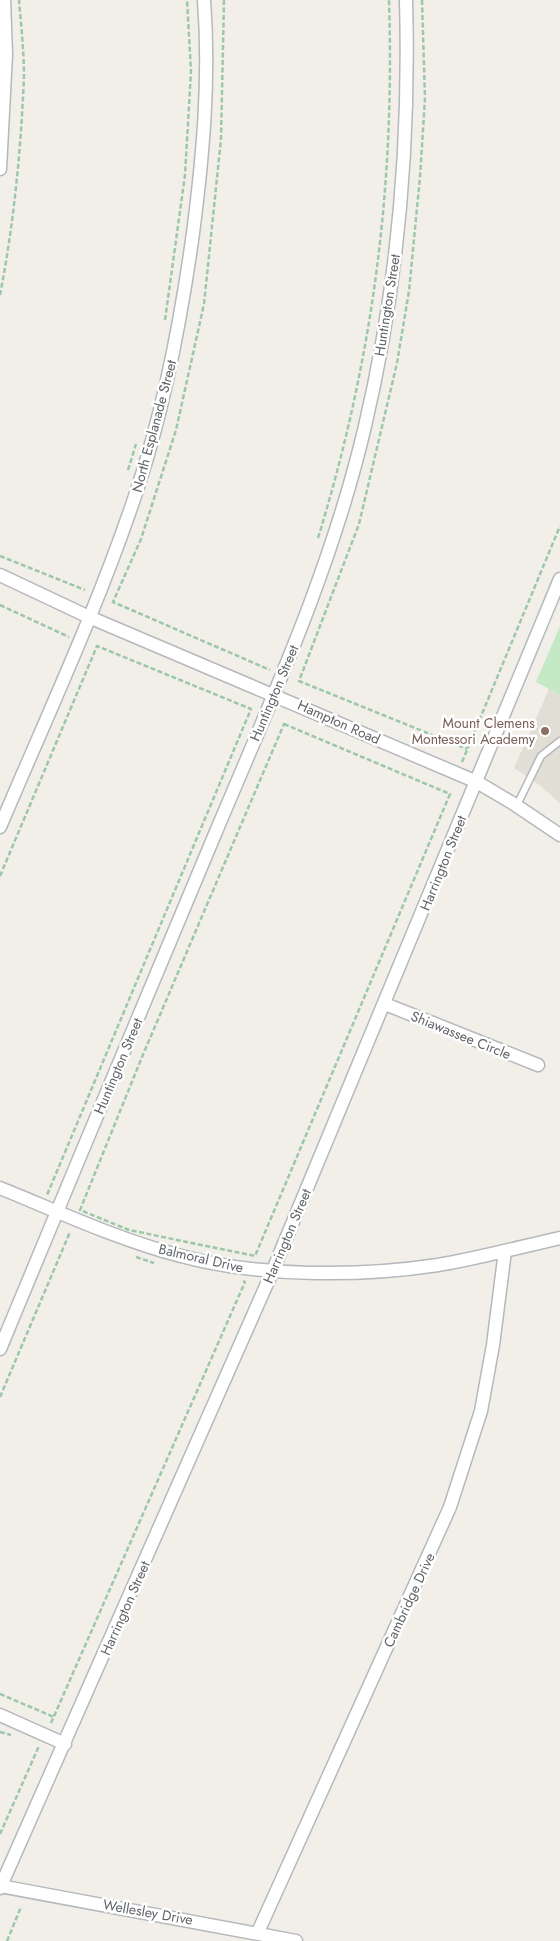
<svg xmlns="http://www.w3.org/2000/svg" width="560" height="1941" font-family="Jost,sans-serif">
  <rect width="100%" height="100%" fill="#f1efe8"/>
  <path fill="#e1ded6" d="M 549,689 L 560,695 L 560,803 L 538,784 L 514,768 Z"/>
  <path fill="#c5e8c5" d="M 560,626 L 560,695 L 536,682 Z"/>
  <g fill="none" stroke-linecap="round" stroke-linejoin="round">
    <g stroke="#b5b8bc" stroke-width="9">
      <path id="lane" d="M 517,805 L 541,756 L 560,741"/>
    </g>
    <g stroke="#b5b8bc" stroke-width="15">
      <path id="street" d="M 0,169 L 6,54 L 4,0
        M 0,575 L 89,617 L 477,782 L 514,804 L 560,835
        M 0,827 C 47,716 99,605 137,490 C 165,406 181,320 193,233 C 203,156 210,78 204,0
        M 385,1004 L 538,1065
        M 0,1188 C 59,1212 119,1240 181,1256 C 259,1277 358,1277 438,1265 C 479,1258 520,1247 560,1238
        M 0,1349 C 71,1177 143,1006 215,834 C 271,701 332,568 365,426 C 398,286 410,143 406,0
        M 0,1715 L 65,1744
        M 0,1886 L 296,1941
        M 0,1888 L 273,1270 L 560,579
        M 258,1932 L 450,1507 L 481,1411 L 493,1345 L 505,1251"/>
    </g>
    <path stroke="#9cc7a9" stroke-width="2.5" stroke-dasharray="5 2.5" stroke-linecap="butt" d="M 224,0 L 221,139 L 204,304 L 176,430 L 141,539 L 113,602 L 270,670
      M 422,0 L 425,99 L 420,177 L 409,291 L 397,363 L 359,524 L 299,681 L 467,749
      M 0,295 C 14,223 21,149 24,76 C 24,51 21,25 19,0
      M 165,320 L 185,175 L 191,71 L 187,0
      M 128,470 L 136,444
      M 318,538 C 373,359 395,187 389,0
      M 0,556 L 85,590
      M 0,605 L 69,637
      M 284,724 L 450,794 L 255,1256 L 129,1230 L 80,1210 L 142,1057 Z
      M 462,762 L 560,526
      M 0,876 L 97,646 L 251,709 L 47,1195
      M 136,1257 L 154,1263
      M 0,1397 L 70,1232
      M 0,1694 L 54,1717
      M 51,1723 L 245,1282 L 243,1281
      M 0,1732 L 11,1735
      M 0,1834 L 39,1746
      M 7,1941 L 21,1907"/>
    <use href="#lane" stroke="#fff" stroke-width="6"/>
    <use href="#street" stroke="#fff" stroke-width="12"/>
  </g>
  <circle fill="#8d6e63" stroke="#fff" stroke-width="2" cx="545" cy="731" r="5"/>
  <g text-anchor="middle" stroke-width="5" stroke-linejoin="round" paint-order="stroke">
    <g font-size="14" fill="#5f6368" stroke="#fff">
      <text transform="translate(387 305) rotate(-81)" y="5">Huntington Street</text>
      <text transform="translate(154 426) rotate(-75)" y="5">North Esplanade Street</text>
      <text transform="translate(274 693) rotate(-67)" y="5">Huntington Street</text>
      <text transform="translate(339 722) rotate(24)" y="5">Hampton Road</text>
      <text transform="translate(443 863) rotate(-68)" y="5">Harrington Street</text>
      <text transform="translate(461 1035) rotate(22)" y="5">Shiawassee Circle</text>
      <text transform="translate(118 1066) rotate(-67)" y="5">Huntington Street</text>
      <text transform="translate(287 1236) rotate(-67)" y="5">Harrington Street</text>
      <text transform="translate(201 1258) rotate(13)" y="5">Balmoral Drive</text>
      <text transform="translate(409 1600) rotate(-65)" y="5">Cambridge Drive</text>
      <text transform="translate(125 1608) rotate(-66)" y="5">Harrington Street</text>
      <text transform="translate(148 1912) rotate(10)" y="5">Wellesley Drive</text>
    </g>
    <g font-size="14" fill="#785e54" stroke="#fff" text-anchor="end">
      <text x="535" y="728">Mount Clemens<tspan x="535" dy="16">Montessori Academy</tspan></text>
    </g>
  </g>
</svg>
